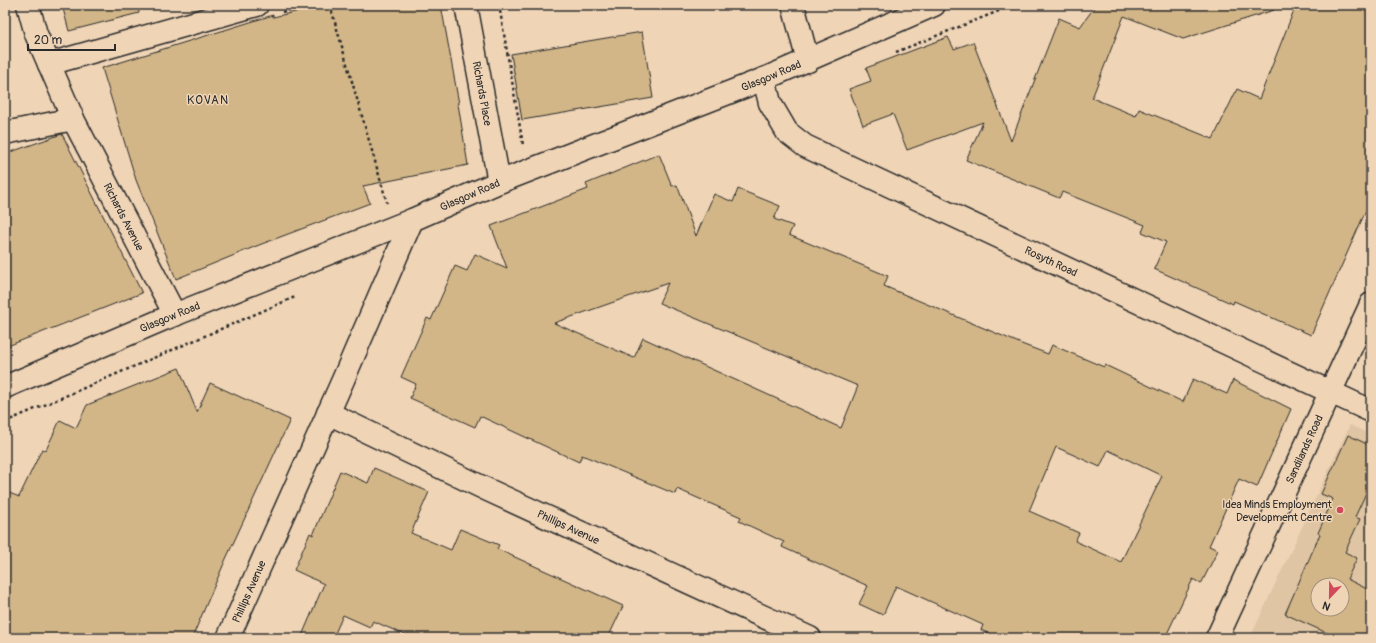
<svg xmlns="http://www.w3.org/2000/svg" width="1376" height="643" font-family="Pangolin,sans-serif">
  <rect width="100%" height="100%" fill="#efd4b6"/>
  <filter id="ink" filterUnits="userSpaceOnUse"><feTurbulence type="fractalNoise" baseFrequency=".025" numOctaves="2"/><feDisplacementMap in="SourceGraphic" scale="8" xChannelSelector="R" yChannelSelector="G"/><feConvolveMatrix kernelMatrix="1 2 1 2 8 2 1 2 1" color-interpolation-filters="sRGB"/></filter>
  <g filter="url(#ink)">
    <path fill="#dfc5a3" fill-rule="evenodd" d="M 1350,425 L 1371,435 L 1371,638 L 1250,638 ZM 1318,585 L 1342,585 L 1342,609 L 1318,609 Z"/>
    <path fill="#d2b687" stroke="#2b2b2b" fill-rule="evenodd" d="M 62,5 L 138,5 L 139,13 L 69,31 Z
      M 326,5 L 441,5 L 459,104 L 458,104 L 468,165 L 363,186 L 370,203 L 259,245 L 176,279 L 136,180 L 102,68 L 273,15 L 273,17 Z
      M 1096,5 L 1273,5 L 1274,10 L 1183,39 L 1124,16 L 1092,98 L 1136,116 L 1139,109 L 1213,139 L 1237,89 L 1259,99 L 1296,5 L 1371,5 L 1371,199 L 1311,335 L 1234,301 L 1233,304 L 1154,269 L 1166,242 L 1142,232 L 1145,225 L 1062,192 L 1059,198 L 966,160 L 983,122 L 907,150 L 893,114 L 863,125 L 849,89 L 871,81 L 866,68 L 948,37 L 954,49 L 973,42 L 1011,141 L 1059,18 L 1080,27 Z
      M 642,32 L 653,98 L 522,120 L 511,54 Z
      M 62,134 L 142,293 L 5,347 L 5,154 Z
      M 659,154 L 672,186 L 677,185 L 696,236 L 714,194 L 733,202 L 738,189 L 780,206 L 774,219 L 793,226 L 789,235 L 888,276 L 884,286 L 1024,345 L 1048,354 L 1052,345 L 1104,367 L 1105,365 L 1183,402 L 1193,379 L 1227,394 L 1233,380 L 1291,409 L 1257,487 L 1239,479 L 1209,546 L 1218,550 L 1201,584 L 1193,579 L 1165,638 L 998,638 L 981,630 L 983,625 L 896,586 L 883,615 L 859,604 L 868,586 L 782,547 L 784,542 L 739,521 L 741,517 L 677,489 L 675,494 L 582,455 L 579,462 L 480,416 L 475,427 L 410,398 L 416,384 L 401,377 L 427,318 L 431,320 L 455,266 L 467,271 L 475,254 L 507,268 L 491,226 L 588,189 L 586,184 ZM 668,283 L 659,303 L 858,386 L 841,428 L 643,338 L 634,358 L 554,323 ZM 1056,447 L 1100,467 L 1108,450 L 1162,476 L 1121,562 L 1075,541 L 1079,533 L 1029,511 Z
      M 179,368 L 197,412 L 210,383 L 290,420 L 225,561 L 192,638 L 5,638 L 5,491 L 19,497 L 42,449 L 46,450 L 60,420 L 76,428 L 87,405 Z
      M 1348,435 L 1371,446 L 1371,482 L 1355,517 L 1360,519 L 1345,552 L 1357,558 L 1347,579 L 1371,591 L 1371,638 L 1338,638 L 1285,614 L 1320,534 L 1318,533 L 1333,499 L 1321,494 ZM 1318,585 L 1342,585 L 1342,609 L 1318,609 Z
      M 374,468 L 429,492 L 411,533 L 451,550 L 460,529 L 499,545 L 497,549 L 623,606 L 608,638 L 412,638 L 373,621 L 370,627 L 343,615 L 333,638 L 301,638 L 324,584 L 294,570 L 310,533 L 313,535 L 340,471 L 368,483 Z"/>
    <g fill="none" stroke-linecap="round" stroke-linejoin="round">
      <g stroke="#2b2b2b" stroke-width="25">
        <g id="street">
          <path id="s1" d="M 28,5 L 36,34 L 73,119 L 175,315"/>
          <path id="s2" d="M 466,5 L 499,182"/>
          <path d="M 793,5 L 808,61"/>
          <path d="M 49,64 L 257,5"/>
          <path id="s3" d="M 764,79 L 770,103 L 787,132 L 805,146 L 1371,411"/>
          <path d="M 5,133 L 73,119"/>
          <path id="s4" d="M 5,387 L 164,319 L 412,220 L 499,182 L 764,79 L 934,5"/>
          <path id="s5" d="M 328,413 L 488,490 L 810,638"/>
          <path id="s6" d="M 228,638 L 343,380 L 412,220"/>
          <path id="s7" d="M 1217,638 L 1371,304"/>
        </g>
      </g>
      <path stroke="#2b2b2b" stroke-width="2.5" stroke-dasharray="3 3" stroke-linecap="butt" d="M 330,5 L 387,203
        M 499,5 L 523,145
        M 282,12 L 309,5
        M 896,52 L 1014,5
        M 5,422 L 295,297"/>
      <use href="#street" stroke="#efd4b6" stroke-width="22"/>
    </g>
  </g>
  <circle fill="#d1495b" stroke="#efd4b6" stroke-width="1.5" cx="1340" cy="510" r="4"/>
  <g text-anchor="middle" stroke-width="3" stroke-linejoin="round" paint-order="stroke">
    <g font-size="11" fill="#2b2b2b" stroke="#efd4b6">
      <text dy="4" stroke="none"><textPath href="#s4" startOffset="827">Glasgow Road</textPath></text>
      <text dy="4" stroke="none"><textPath href="#s2" startOffset="90">Richards Place</textPath></text>
      <text dy="4" stroke="none"><textPath href="#s4" startOffset="503">Glasgow Road</textPath></text>
      <text dy="4" stroke="none"><textPath href="#s1" startOffset="233">Richards Avenue</textPath></text>
      <text dy="4" stroke="none"><textPath href="#s3" startOffset="353">Rosyth Road</textPath></text>
      <text dy="4" stroke="none"><textPath href="#s4" startOffset="179">Glasgow Road</textPath></text>
      <text dy="4" stroke="none"><textPath href="#s7" startOffset="208">Sandilands Road</textPath></text>
      <text dy="4" stroke="none"><textPath href="#s5" startOffset="266">Phillips Avenue</textPath></text>
      <text dy="4" stroke="none"><textPath href="#s6" startOffset="51">Phillips Avenue</textPath></text>
    </g>
    <g font-size="11" fill="#2b2b2b" stroke="#efd4b6" text-anchor="end">
      <text x="1332" y="508">Idea Minds Employment<tspan x="1332" dy="13">Development Centre</tspan></text>
    </g>
    <g font-size="12" letter-spacing="1" fill="#2b2b2b" stroke="#efd4b6">
      <text x="208" y="104">KOVAN</text>
    </g>
  </g>
  <rect width="1376" height="643" fill="none" stroke="#efd4b6" stroke-width="20"/>
  <rect x="10" y="10" width="1356" height="623" fill="none" stroke="#2b2b2b" stroke-width="1.5" filter="url(#ink)"/>
  <g transform="translate(1330 597) rotate(202)"><circle r="19" fill="#efd4b6" stroke="#a1907e"/>
  <path d="M0-3L7 15L0 10L-7 15Z" fill="#d1495b"/>
  <text y="-6" font-size="11" font-weight="bold" text-anchor="middle" fill="#2b2b2b">N</text>
  </g>
  <path d="M28 44v6h87v-6" fill="none" stroke="#2b2b2b" stroke-width="2"/>
  <text x="34" y="44" font-size="12" fill="#2b2b2b" stroke="#efd4b6" stroke-width="3" paint-order="stroke">20 m</text>
</svg>
